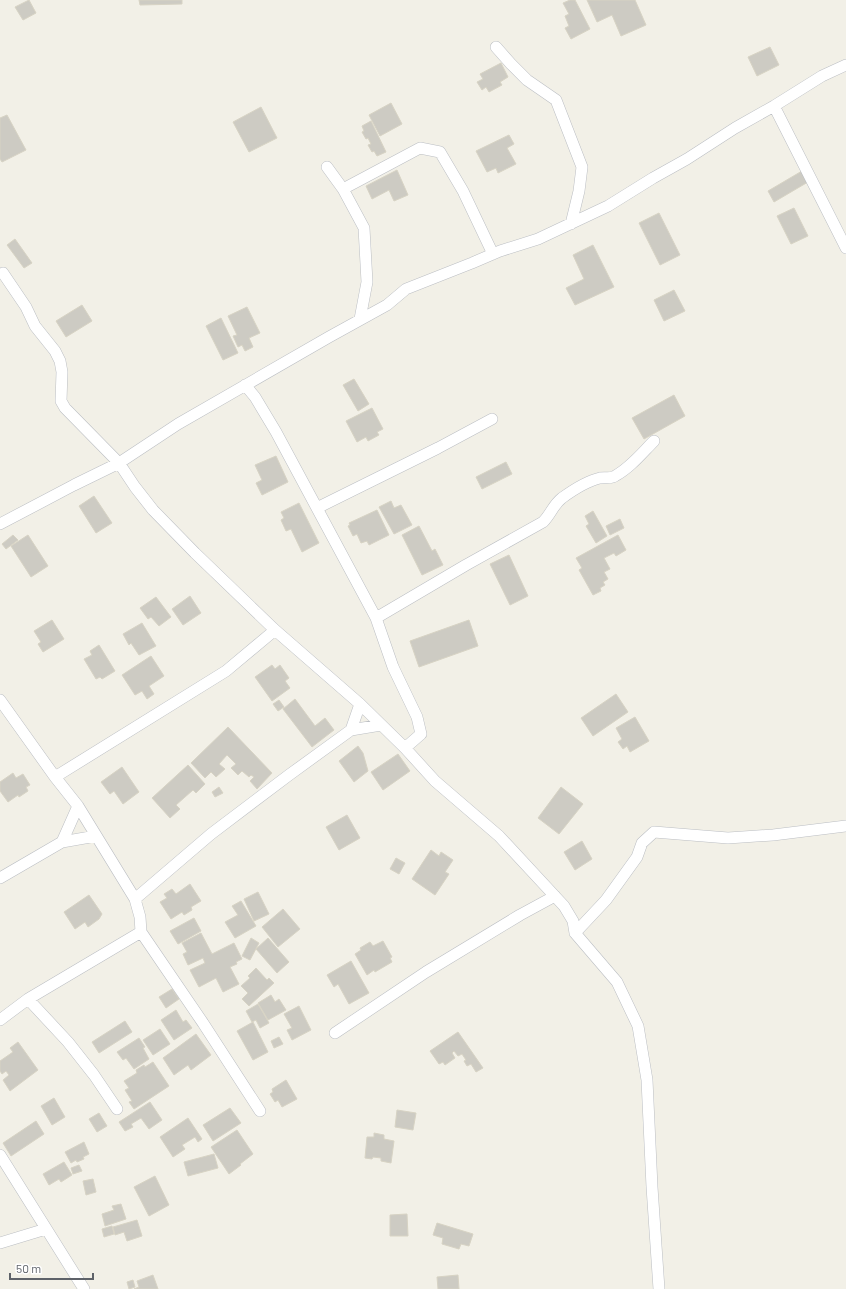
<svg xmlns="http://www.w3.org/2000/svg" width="846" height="1289" font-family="Barlow,sans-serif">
  <rect width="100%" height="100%" fill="#f2f0e7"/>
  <path fill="#cdcbc3" stroke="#d7d3c4" d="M 29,0 L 36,13 L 23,20 L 15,7 Z
    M 139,0 L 182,0 L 182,4 L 140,5 Z
    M 570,0 L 575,0 L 590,29 L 571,39 L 565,28 L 569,26 L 565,16 L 569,14 L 563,3 Z
    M 587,0 L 635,0 L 646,25 L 621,36 L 612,15 L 597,22 Z
    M 770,47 L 779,65 L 757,76 L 748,57 Z
    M 501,63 L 508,77 L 500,82 L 502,85 L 489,92 L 486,87 L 482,90 L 477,82 L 483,79 L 480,74 Z
    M 391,103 L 402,124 L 380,136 L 369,115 Z
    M 261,107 L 277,138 L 249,152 L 233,122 Z
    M 7,115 L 26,150 L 2,162 L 0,159 L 0,118 Z
    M 371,121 L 386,152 L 377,156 L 374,151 L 372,152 L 368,145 L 371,144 L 368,138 L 366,139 L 362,132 L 364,131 L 362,126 Z
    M 509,135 L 514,144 L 507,148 L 516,164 L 498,173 L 496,168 L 487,172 L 476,151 Z
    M 397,170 L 408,195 L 394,201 L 389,190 L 372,199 L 366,186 Z
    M 802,171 L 808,182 L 774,202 L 768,191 Z
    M 794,208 L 808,236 L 791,244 L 777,216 Z
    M 659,213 L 680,255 L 660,265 L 639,223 Z
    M 15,239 L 32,263 L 24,268 L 7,245 Z
    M 593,245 L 614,287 L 575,305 L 566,288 L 584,279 L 573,255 Z
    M 674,290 L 685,311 L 664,321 L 654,300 Z
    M 82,305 L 92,321 L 66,337 L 56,321 Z
    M 247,307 L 260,333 L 249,338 L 253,347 L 245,351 L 242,345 L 238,347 L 233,336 L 237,335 L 228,316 Z
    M 221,318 L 238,353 L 223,360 L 206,326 Z
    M 354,379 L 369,404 L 358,411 L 343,385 Z
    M 674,395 L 685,416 L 644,439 L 632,418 Z
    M 372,408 L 383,429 L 377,432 L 379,435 L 368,441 L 366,437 L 357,442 L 346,421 Z
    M 276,456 L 288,482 L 262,495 L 256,483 L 262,480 L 255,465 Z
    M 506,462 L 512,474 L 482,489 L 476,477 Z
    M 94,496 L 112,523 L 96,533 L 79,506 Z
    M 391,501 L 394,508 L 401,505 L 412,525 L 394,534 L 379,507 Z
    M 299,503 L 319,543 L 302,552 L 291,529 L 286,531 L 281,520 L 284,518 L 281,512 Z
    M 377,510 L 389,535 L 369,545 L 367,541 L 361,543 L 357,534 L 353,536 L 348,526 L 350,525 L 349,523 Z
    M 593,511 L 607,536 L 596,543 L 586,526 L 589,524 L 585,516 Z
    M 620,519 L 624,528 L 610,535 L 606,526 Z
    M 419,526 L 432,551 L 435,549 L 443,565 L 422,575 L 402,535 Z
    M 13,535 L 18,540 L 6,549 L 2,544 Z
    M 28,535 L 48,566 L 31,577 L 11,546 Z
    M 618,535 L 626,550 L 616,556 L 614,553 L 604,558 L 610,569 L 604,572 L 608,579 L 603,582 L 605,585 L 600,588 L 601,591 L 593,595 L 579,570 L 582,568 L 576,558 Z
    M 509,555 L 528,596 L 510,605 L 490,564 Z
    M 190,596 L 201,613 L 183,625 L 172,609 Z
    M 156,597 L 171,617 L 159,626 L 151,617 L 148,619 L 140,608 Z
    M 52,620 L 64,639 L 43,652 L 38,644 L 41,642 L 34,631 Z
    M 469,620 L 478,646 L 419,667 L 410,641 Z
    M 142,623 L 156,646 L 139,655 L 131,643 L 129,645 L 123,634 Z
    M 99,645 L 115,671 L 102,679 L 100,677 L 96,679 L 84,659 L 92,655 L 90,651 Z
    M 151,656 L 164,676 L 149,686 L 154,694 L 147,699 L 142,691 L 135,695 L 122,675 Z
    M 272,665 L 275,669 L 280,665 L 289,678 L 285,681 L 290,688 L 272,701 L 255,677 Z
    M 616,694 L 628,712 L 593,736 L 581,718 Z
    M 295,699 L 315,726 L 325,718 L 334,730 L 312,747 L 283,709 Z
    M 279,700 L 284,707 L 278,711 L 273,704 Z
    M 635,717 L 649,741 L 630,752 L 627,746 L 623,749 L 618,742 L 622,739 L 616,728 Z
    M 228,727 L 272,773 L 257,789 L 250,781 L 254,777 L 251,775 L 249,777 L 242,771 L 238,775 L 231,768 L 236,764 L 227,755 L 219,764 L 225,769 L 216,777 L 211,772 L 205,778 L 191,763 Z
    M 358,746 L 363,753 L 368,771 L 354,782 L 339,761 Z
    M 398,754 L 410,771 L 383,790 L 371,772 Z
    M 188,765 L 205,784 L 196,793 L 193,790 L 176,805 L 180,809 L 170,818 L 152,798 Z
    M 122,767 L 139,792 L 123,804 L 114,791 L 110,794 L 101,782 Z
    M 13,773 L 16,778 L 23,774 L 30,785 L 26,787 L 28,791 L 19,797 L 18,795 L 8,802 L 0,791 L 0,782 Z
    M 219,787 L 223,793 L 215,797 L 212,792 Z
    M 561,787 L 583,804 L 559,834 L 538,818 Z
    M 347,815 L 360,838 L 339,850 L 326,827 Z
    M 582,841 L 592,859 L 575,870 L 564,852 Z
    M 431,850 L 439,856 L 441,852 L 453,860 L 445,872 L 449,874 L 435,895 L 412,879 Z
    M 396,858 L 405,863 L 399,874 L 390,869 Z
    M 190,884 L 201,901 L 191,907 L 192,910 L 184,915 L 182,912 L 171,919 L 160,902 L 167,898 L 164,894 L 172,889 L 176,894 Z
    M 258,892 L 269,914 L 254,921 L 244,899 Z
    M 89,895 L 102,914 L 99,919 L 88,927 L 85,922 L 75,929 L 64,912 Z
    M 241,901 L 256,926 L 235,938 L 225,922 L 238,915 L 232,906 Z
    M 283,909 L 300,929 L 278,947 L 262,927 Z
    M 194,918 L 201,931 L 178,944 L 170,931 Z
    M 201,933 L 212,954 L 234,943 L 242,959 L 236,962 L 237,964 L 230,967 L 239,984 L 223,992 L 216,978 L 199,987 L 190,970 L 205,963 L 203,958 L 188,965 L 183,954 L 187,952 L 182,943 Z
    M 251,938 L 259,943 L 250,960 L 242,956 Z
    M 268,938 L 289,962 L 277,973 L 256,949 Z
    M 383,941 L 392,957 L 390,958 L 392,962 L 375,972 L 374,970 L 367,975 L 355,954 L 361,950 L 360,948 L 370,942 L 373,946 Z
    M 351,961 L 369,993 L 349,1004 L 338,984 L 334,987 L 327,975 Z
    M 256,968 L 267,980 L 269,978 L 274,983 L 249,1006 L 242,999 L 248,993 L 241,986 L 250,978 L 248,976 Z
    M 172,989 L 179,999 L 166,1008 L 159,997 Z
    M 271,995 L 275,1002 L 279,999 L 286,1010 L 268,1020 L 258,1003 Z
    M 258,1004 L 269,1023 L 260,1028 L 256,1020 L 252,1022 L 246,1011 Z
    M 299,1006 L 311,1030 L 292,1040 L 287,1030 L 292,1028 L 284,1014 Z
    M 176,1010 L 183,1022 L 186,1020 L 192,1028 L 174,1040 L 161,1020 Z
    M 125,1021 L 132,1032 L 99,1053 L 92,1042 Z
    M 253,1022 L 268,1052 L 253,1060 L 237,1031 Z
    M 160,1029 L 170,1044 L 153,1055 L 143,1040 Z
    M 458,1032 L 483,1068 L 476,1072 L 471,1064 L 467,1066 L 464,1061 L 466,1060 L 462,1054 L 458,1056 L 454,1051 L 452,1053 L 455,1058 L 445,1065 L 443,1062 L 439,1064 L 430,1051 Z
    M 196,1034 L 211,1055 L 191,1070 L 188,1065 L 174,1075 L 163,1058 Z
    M 279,1037 L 283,1044 L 274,1048 L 271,1041 Z
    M 139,1038 L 145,1047 L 143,1048 L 149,1059 L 134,1069 L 126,1058 L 123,1060 L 117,1052 Z
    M 18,1042 L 38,1070 L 10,1091 L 3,1080 L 9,1075 L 6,1071 L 2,1074 L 0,1071 L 0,1061 L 13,1052 L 10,1048 Z
    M 153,1062 L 169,1086 L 134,1109 L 129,1102 L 132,1101 L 125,1090 L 129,1088 L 124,1081 L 137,1073 L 136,1070 L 144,1065 L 145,1067 Z
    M 286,1080 L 297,1099 L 282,1107 L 278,1100 L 275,1102 L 270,1094 L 273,1092 L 272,1089 Z
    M 54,1098 L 65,1117 L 52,1125 L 41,1106 Z
    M 150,1102 L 162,1120 L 149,1129 L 141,1118 L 131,1124 L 133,1127 L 125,1131 L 119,1122 Z
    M 230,1108 L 241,1123 L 213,1141 L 203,1125 Z
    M 397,1110 L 416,1113 L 413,1130 L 395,1127 Z
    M 99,1113 L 107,1126 L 97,1132 L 89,1119 Z
    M 188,1118 L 202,1139 L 198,1142 L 195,1137 L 182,1145 L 185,1149 L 173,1157 L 160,1137 Z
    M 36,1121 L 44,1134 L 11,1156 L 3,1143 Z
    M 237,1130 L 253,1154 L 240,1164 L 241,1165 L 229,1174 L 211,1147 Z
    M 374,1133 L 384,1135 L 384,1139 L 394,1141 L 391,1163 L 381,1161 L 381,1158 L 373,1157 L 372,1159 L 365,1158 L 367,1137 L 374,1137 Z
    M 84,1142 L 89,1154 L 83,1157 L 84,1159 L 77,1162 L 76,1160 L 71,1163 L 65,1152 Z
    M 214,1154 L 218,1168 L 188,1176 L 184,1162 Z
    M 64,1162 L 72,1175 L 61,1182 L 59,1179 L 49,1185 L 43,1174 Z
    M 79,1165 L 82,1171 L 73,1174 L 71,1168 Z
    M 155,1176 L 169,1205 L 149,1216 L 134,1187 Z
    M 93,1179 L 96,1192 L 86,1195 L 83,1181 Z
    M 121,1204 L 126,1219 L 105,1226 L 102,1214 L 114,1210 L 112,1206 Z
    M 407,1214 L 408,1236 L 390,1236 L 390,1215 Z
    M 137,1220 L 142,1236 L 127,1241 L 124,1232 L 115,1235 L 113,1227 Z
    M 437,1223 L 473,1234 L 469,1246 L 461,1244 L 459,1249 L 442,1244 L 443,1238 L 433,1235 Z
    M 112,1226 L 114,1234 L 104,1237 L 102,1229 Z
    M 153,1275 L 158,1289 L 134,1289 L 139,1287 L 137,1281 Z
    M 458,1275 L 459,1289 L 438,1289 L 437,1277 Z
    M 133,1280 L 135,1287 L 129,1289 L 127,1282 Z"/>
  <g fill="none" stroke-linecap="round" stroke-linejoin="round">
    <g stroke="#bbbec3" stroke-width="12">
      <path id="street" d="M 496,47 L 511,64 L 527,80 L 556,100 L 582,167 L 579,191 L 571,224
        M 774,106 L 846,248
        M 327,167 L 343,189 L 364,228 L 367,282 L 360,319
        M 343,189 L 420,148 L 440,152 L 463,191 L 493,254
        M 3,273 L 26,307 L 35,326 L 55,351 L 60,361 L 62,372 L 61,401 L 65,408 L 119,463 L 135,487 L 153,510 L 195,553 L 275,630 L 360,704 L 405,748 L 435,781 L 499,836 L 564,906 L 573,921 L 575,933 L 617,982 L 638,1026 L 647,1080 L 652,1187 L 659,1289
        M 245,385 L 255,397 L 276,432 L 376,618 L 393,667 L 417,717 L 421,734 L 405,748
        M 317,508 L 438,448 L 492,419
        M 0,524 L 74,485 L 119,463 L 178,424 L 329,337 L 387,305 L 406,289 L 472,263 L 500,251 L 538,239 L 608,206 L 653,178 L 687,159 L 735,128 L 774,106 L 822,76 L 846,65
        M 376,618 L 466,565 L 543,522 C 551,514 553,505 562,498 C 573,490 587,481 600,478 C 605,477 611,479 615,476 C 630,468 642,453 654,441
        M 0,700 L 55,777 L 78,806 L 135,899 L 140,917 L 141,932 L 203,1023 L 260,1111
        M 351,730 L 360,704
        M 55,777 L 226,671 L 275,630
        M 62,842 L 78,806
        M 0,878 L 62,842 L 96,836
        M 135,899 L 211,834 L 289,775 L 351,730 L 381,725
        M 575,933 L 606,900 L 637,857 L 642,843 L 654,832 L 728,838 L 773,835 L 846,826
        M 28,999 L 68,1042 L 94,1075 L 117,1109
        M 0,1020 L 28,999 L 141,932
        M 335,1033 L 426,972 L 520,915 L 555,896
        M 0,1155 L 84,1289
        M 0,1243 L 46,1229"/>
    </g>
    <use href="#street" stroke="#fff" stroke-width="11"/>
  </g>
  <path d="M10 1273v6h83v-6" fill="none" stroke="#5e6269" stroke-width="2"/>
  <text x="16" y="1273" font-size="12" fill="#5e6269" stroke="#ffffff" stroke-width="3" paint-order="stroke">50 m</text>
</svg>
